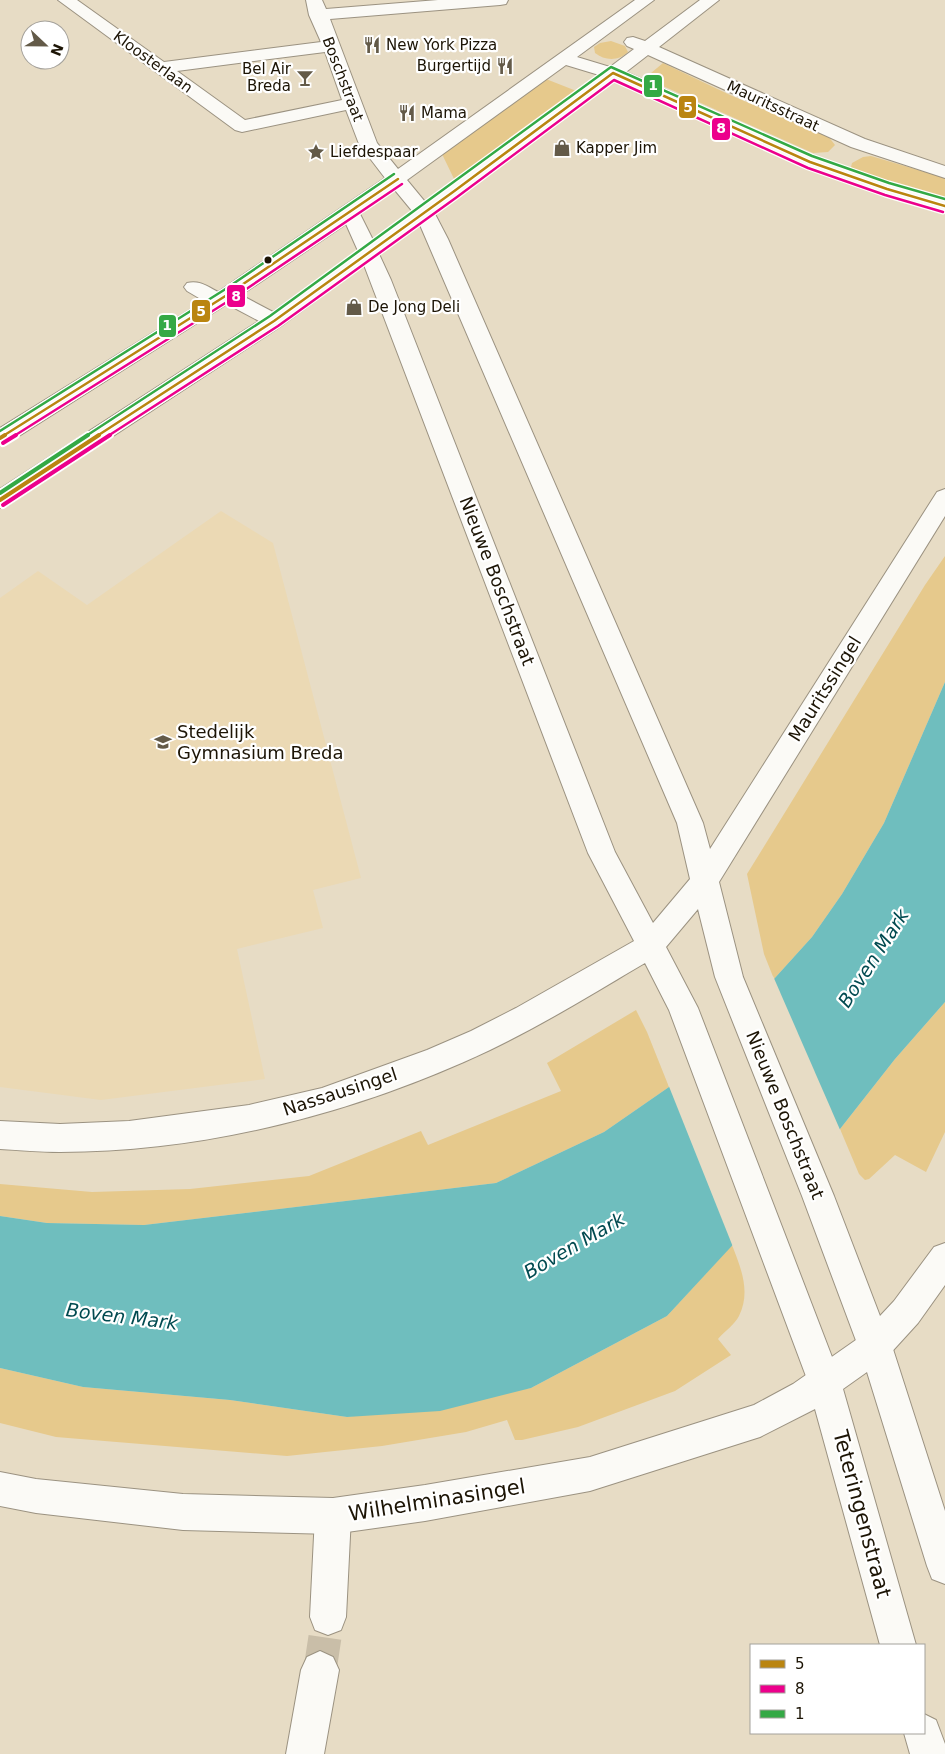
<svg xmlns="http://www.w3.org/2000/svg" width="945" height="1754" font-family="'DejaVu Sans',sans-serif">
  <rect width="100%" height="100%" fill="#e7dcc5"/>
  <path fill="#ebd9b4" d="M 221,511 L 273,543 L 361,878 L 313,890 L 323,928 L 237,949 L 265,1079 L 101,1100 L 0,1087 L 0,598 L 38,571 L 87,605 Z"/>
  <path fill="#e6c98c" d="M 611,41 L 625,46 L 628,52 C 619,61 605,61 595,53 L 594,47 L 600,43 Z
    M 663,63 L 730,95 L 828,136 L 835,145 L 828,152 L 813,153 L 645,78 Z
    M 546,79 L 579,92 L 456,183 L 442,154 Z
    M 871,156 L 945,178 L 945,199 L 865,175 L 854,171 L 851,167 L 852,163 L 863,157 Z
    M 945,556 L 945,682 L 884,823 L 842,894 L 812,937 L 774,979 L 764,954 L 747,874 L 925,585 Z
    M 945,1002 L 945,1132 L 926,1172 L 895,1155 L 869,1179 L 865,1180 L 859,1174 L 840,1129 L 895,1059 Z
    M 636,1010 L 647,1032 L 669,1087 L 604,1132 L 496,1183 L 144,1225 L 47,1223 L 0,1216 L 0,1184 L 92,1192 L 190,1189 L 309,1176 L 421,1131 L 428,1145 L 561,1091 L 547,1063 Z
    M 732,1245 C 741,1268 751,1292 739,1316 C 735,1324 724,1332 718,1339 L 731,1355 L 675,1391 L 578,1427 L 522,1440 L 515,1440 L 507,1420 L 466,1432 L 382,1446 L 287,1456 L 56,1437 L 0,1423 L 0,1368 L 83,1387 L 230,1400 L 347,1417 L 531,1388 L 667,1316 Z"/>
  <path fill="#6fbebe" d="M 945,682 L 945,1002 L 895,1059 L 840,1129 L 667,1316 L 531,1388 L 440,1411 L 347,1417 L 230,1400 L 83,1387 L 0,1368 L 0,1216 L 47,1223 L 144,1225 L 496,1183 L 604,1132 L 669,1087 L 774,979 L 812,937 L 842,894 L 884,823 Z"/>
  <path fill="#e7dcc5" d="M 773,976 L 841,1132 L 733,1247 L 668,1084 Z"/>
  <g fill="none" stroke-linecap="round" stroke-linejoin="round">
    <path stroke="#c9bea8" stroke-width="33" stroke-dasharray="33 17" stroke-linecap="butt" d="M 320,1670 L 328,1617"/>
    <g stroke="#9b9281" stroke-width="2">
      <path id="minor" d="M 58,0 L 77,0 L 164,62 L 321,42 L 309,15 L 306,0 L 322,0 L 326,9 L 438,0 L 508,0 L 506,4 L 500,5 L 330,19 L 377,143 L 398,169 L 635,0 L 654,0 L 577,57 L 610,67 L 634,49 L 627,46 L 624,42 L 627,38 L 633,37 L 645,41 L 700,0 L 719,0 L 659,47 L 865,139 L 945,166 L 945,178 L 851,147 L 648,55 L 626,72 L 817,158 L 894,185 L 945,200 L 945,212 C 829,183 723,129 614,80 L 435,214 L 448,239 L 703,823 L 710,849 L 937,492 L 945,489 L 945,516 L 719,882 L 743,977 L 834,1196 L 880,1316 L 894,1301 L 934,1247 L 945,1243 L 945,1285 L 918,1323 L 887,1357 L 875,1362 L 863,1357 L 858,1346 L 802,1196 L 715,977 L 698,909 L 666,947 L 698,1008 L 842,1383 L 837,1395 L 825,1400 L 813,1395 L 669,1010 L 645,963 C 594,993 544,1024 490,1050 C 359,1112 207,1152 60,1152 C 40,1152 20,1150 0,1149 L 0,1121 L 60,1124 L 129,1121 L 249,1105 L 322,1088 L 427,1050 L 471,1031 L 516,1008 L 634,941 L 588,853 L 364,265 L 281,326 L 8,505 L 0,508 L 0,489 L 259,321 L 227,304 L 8,443 L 0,445 L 0,428 L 204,301 L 187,291 L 184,287 L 187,283 C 199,280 207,286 218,292 L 385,178 L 359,144 L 346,110 L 242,132 L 235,130 ZM 325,52 L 342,100 L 245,120 L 177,71 ZM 566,65 L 599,75 L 426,203 L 407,180 ZM 394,189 L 413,212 L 373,240 L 360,214 ZM 346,224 L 358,251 L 273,312 L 241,295 ZM 420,225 L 677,823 L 690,879 L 653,923 L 615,852 L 391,280 L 379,254 Z
        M 333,1498 L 345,1504 L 351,1516 L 346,1617 L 341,1630 L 328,1635 L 315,1630 L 310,1617 L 315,1516 L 321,1504 Z
        M 320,1651 L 333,1657 L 339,1670 L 324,1754 L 286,1754 L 301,1670 L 307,1657 Z"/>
    </g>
    <g stroke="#9b9281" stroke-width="2">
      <path id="major" d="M 875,1330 L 887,1335 L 892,1346 L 945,1511 L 945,1584 L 932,1579 L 927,1566 L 867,1372 L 843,1389 L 916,1645 L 880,1645 L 815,1409 L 760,1437 L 590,1491 L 425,1521 L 333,1534 L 183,1530 L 36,1513 L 0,1506 L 0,1472 L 36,1479 L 183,1494 L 333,1498 L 425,1485 L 590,1457 L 754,1405 L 793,1384 L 863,1335 Z
        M 924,1714 L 936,1720 L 945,1744 L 945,1754 L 910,1754 L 904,1733 L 924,1733 Z"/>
    </g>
    <use href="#minor" fill="#fbfaf6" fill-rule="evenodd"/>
    <use href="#major" fill="#fbfaf6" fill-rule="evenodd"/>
    <g stroke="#fff" stroke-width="5">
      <path id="bus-1-far1" d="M 3,436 L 227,295 L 398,179
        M 97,436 L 274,321 L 453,192 L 613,73 L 810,162 L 887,189 L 945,206"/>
    </g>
    <g stroke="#fff" stroke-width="8">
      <path id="bus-1" d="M 0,438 L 5,435
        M 0,500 L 99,435"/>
    </g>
    <g stroke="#fff" stroke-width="5">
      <path id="bus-2-far1" d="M 14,436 L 230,300 L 402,184
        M 108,436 L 278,326 L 457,197 L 614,80 L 808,168 L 885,195 L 943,212"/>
    </g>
    <g stroke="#fff" stroke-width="8">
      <path id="bus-2" d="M 3,443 L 16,435
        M 3,505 L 110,435"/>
    </g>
    <g stroke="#fff" stroke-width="5">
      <path id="bus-3-far1" d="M 0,431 L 224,290 L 394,174
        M 86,436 L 270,316 L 611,67 L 812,156 L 889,183 L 945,199"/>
    </g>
    <g stroke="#fff" stroke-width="8">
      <path id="bus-3" d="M 0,493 L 88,435"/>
    </g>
    <use href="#bus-1-far1" stroke="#ba8510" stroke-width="2.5"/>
    <use href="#bus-1" stroke="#ba8510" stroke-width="4"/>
    <use href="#bus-2-far1" stroke="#ec008c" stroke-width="2.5"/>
    <use href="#bus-2" stroke="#ec008c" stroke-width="4"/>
    <use href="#bus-3-far1" stroke="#34a945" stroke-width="2.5"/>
    <use href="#bus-3" stroke="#34a945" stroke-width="4"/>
  </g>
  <defs>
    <g id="restaurant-bare" transform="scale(1.35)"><path d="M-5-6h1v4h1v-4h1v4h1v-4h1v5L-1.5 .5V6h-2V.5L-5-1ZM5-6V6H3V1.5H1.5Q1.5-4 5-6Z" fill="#635a48" stroke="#fff" stroke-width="2.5" paint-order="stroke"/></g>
    <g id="bar-bare" transform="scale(1.35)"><path d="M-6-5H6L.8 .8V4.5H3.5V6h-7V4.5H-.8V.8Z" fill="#635a48" stroke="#fff" stroke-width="2.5" paint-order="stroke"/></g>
    <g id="shop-bare" transform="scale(1.35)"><path d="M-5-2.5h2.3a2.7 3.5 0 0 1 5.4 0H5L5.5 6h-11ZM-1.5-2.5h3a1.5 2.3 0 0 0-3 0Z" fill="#635a48" stroke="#fff" stroke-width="2.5" paint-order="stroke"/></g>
    <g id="sight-bare" transform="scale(1.35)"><path d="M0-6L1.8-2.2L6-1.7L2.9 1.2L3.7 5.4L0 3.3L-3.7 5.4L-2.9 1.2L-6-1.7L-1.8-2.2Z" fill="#635a48" stroke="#fff" stroke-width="2.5" paint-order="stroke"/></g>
    <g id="school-bare" transform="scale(1.35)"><path d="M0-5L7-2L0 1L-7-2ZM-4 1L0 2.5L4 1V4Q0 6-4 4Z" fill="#635a48" stroke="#fff" stroke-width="2.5" paint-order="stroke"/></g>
  </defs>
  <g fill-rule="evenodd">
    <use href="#restaurant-bare" x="372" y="45"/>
    <use href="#restaurant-bare" x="505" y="66"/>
    <use href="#bar-bare" x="305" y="78"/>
    <use href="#restaurant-bare" x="407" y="113"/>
    <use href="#shop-bare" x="562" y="148"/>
    <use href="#sight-bare" x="316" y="152"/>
    <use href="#shop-bare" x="354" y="307"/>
    <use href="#school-bare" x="163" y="742"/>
  </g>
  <circle fill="#1c1405" stroke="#fff" stroke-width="2" cx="268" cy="260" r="4.5"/>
  <g text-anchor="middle" stroke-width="4.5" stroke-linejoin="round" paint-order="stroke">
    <g font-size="15" fill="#1c1405" stroke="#fff" text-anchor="start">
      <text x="386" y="50">New York Pizza</text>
      <text x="491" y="71" text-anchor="end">Burgertijd</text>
      <text x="291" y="74" text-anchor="end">Bel Air<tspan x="291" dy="17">Breda</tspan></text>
      <text x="421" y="118">Mama</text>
      <text x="576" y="153">Kapper Jim</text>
      <text x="330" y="157">Liefdespaar</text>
      <text x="368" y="312">De Jong Deli</text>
    </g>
    <g font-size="15" fill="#1c1405" stroke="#fff">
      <text transform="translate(153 62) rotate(36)" y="5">Kloosterlaan</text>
      <text transform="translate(343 79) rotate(69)" y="5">Boschstraat</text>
      <text transform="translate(773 106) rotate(25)" y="5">Mauritsstraat</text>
    </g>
    <g font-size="18" fill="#1c1405" stroke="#fff">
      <text transform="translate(497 581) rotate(69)" y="6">Nieuwe Boschstraat</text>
      <text transform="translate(825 689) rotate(-58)" y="6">Mauritssingel</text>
      <text transform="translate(340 1092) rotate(-18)" y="6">Nassausingel</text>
      <text transform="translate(785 1115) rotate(68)" y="6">Nieuwe Boschstraat</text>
    </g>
    <g font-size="18" fill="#1c1405" stroke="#fff" text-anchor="start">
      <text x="177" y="738">Stedelijk<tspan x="177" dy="21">Gymnasium Breda</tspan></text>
    </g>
    <g font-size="19" font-style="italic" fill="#014a50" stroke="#fff">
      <text transform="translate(873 958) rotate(-57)" y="7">Boven Mark</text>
      <text transform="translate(574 1245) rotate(-30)" y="7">Boven Mark</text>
      <text transform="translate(122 1316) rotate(7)" y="7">Boven Mark</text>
    </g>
    <g font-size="21" fill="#1c1405" stroke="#fff">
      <text transform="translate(437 1500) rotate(-9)" y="7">Wilhelminasingel</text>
      <text transform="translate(862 1514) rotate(75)" y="7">Teteringenstraat</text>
    </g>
  </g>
  <g stroke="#fff" stroke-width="2">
    <rect x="643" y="74" width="20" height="24" rx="5" fill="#34a945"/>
    <rect x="678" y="95" width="19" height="24" rx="5" fill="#ba8510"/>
    <rect x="711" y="117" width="20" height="24" rx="5" fill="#ec008c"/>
    <rect x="226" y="284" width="20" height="24" rx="5" fill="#ec008c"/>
    <rect x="191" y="299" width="20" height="24" rx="5" fill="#ba8510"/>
    <rect x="158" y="314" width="19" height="24" rx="5" fill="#34a945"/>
  </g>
  <g font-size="14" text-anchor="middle" font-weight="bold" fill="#fff">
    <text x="653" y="90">1</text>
    <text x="688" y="112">5</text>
    <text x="721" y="133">8</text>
    <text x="236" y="301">8</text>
    <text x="201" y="316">5</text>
    <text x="167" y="330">1</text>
  </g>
  <rect x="750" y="1644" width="175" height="90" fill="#ffffff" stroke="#a4a19b"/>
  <rect x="760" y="1660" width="25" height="8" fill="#ba8510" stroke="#a4a19b"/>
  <text x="795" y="1669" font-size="15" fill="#1c1405">5</text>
  <rect x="760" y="1685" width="25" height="8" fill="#ec008c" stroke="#a4a19b"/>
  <text x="795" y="1694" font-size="15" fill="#1c1405">8</text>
  <rect x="760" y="1710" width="25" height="8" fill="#34a945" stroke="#a4a19b"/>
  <text x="795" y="1719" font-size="15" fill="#1c1405">1</text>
  <g transform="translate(45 45) rotate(112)"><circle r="24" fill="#ffffff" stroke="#a4a19b"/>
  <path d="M0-4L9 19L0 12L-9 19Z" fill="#635a48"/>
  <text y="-8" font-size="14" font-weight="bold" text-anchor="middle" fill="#1c1405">N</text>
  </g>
</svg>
